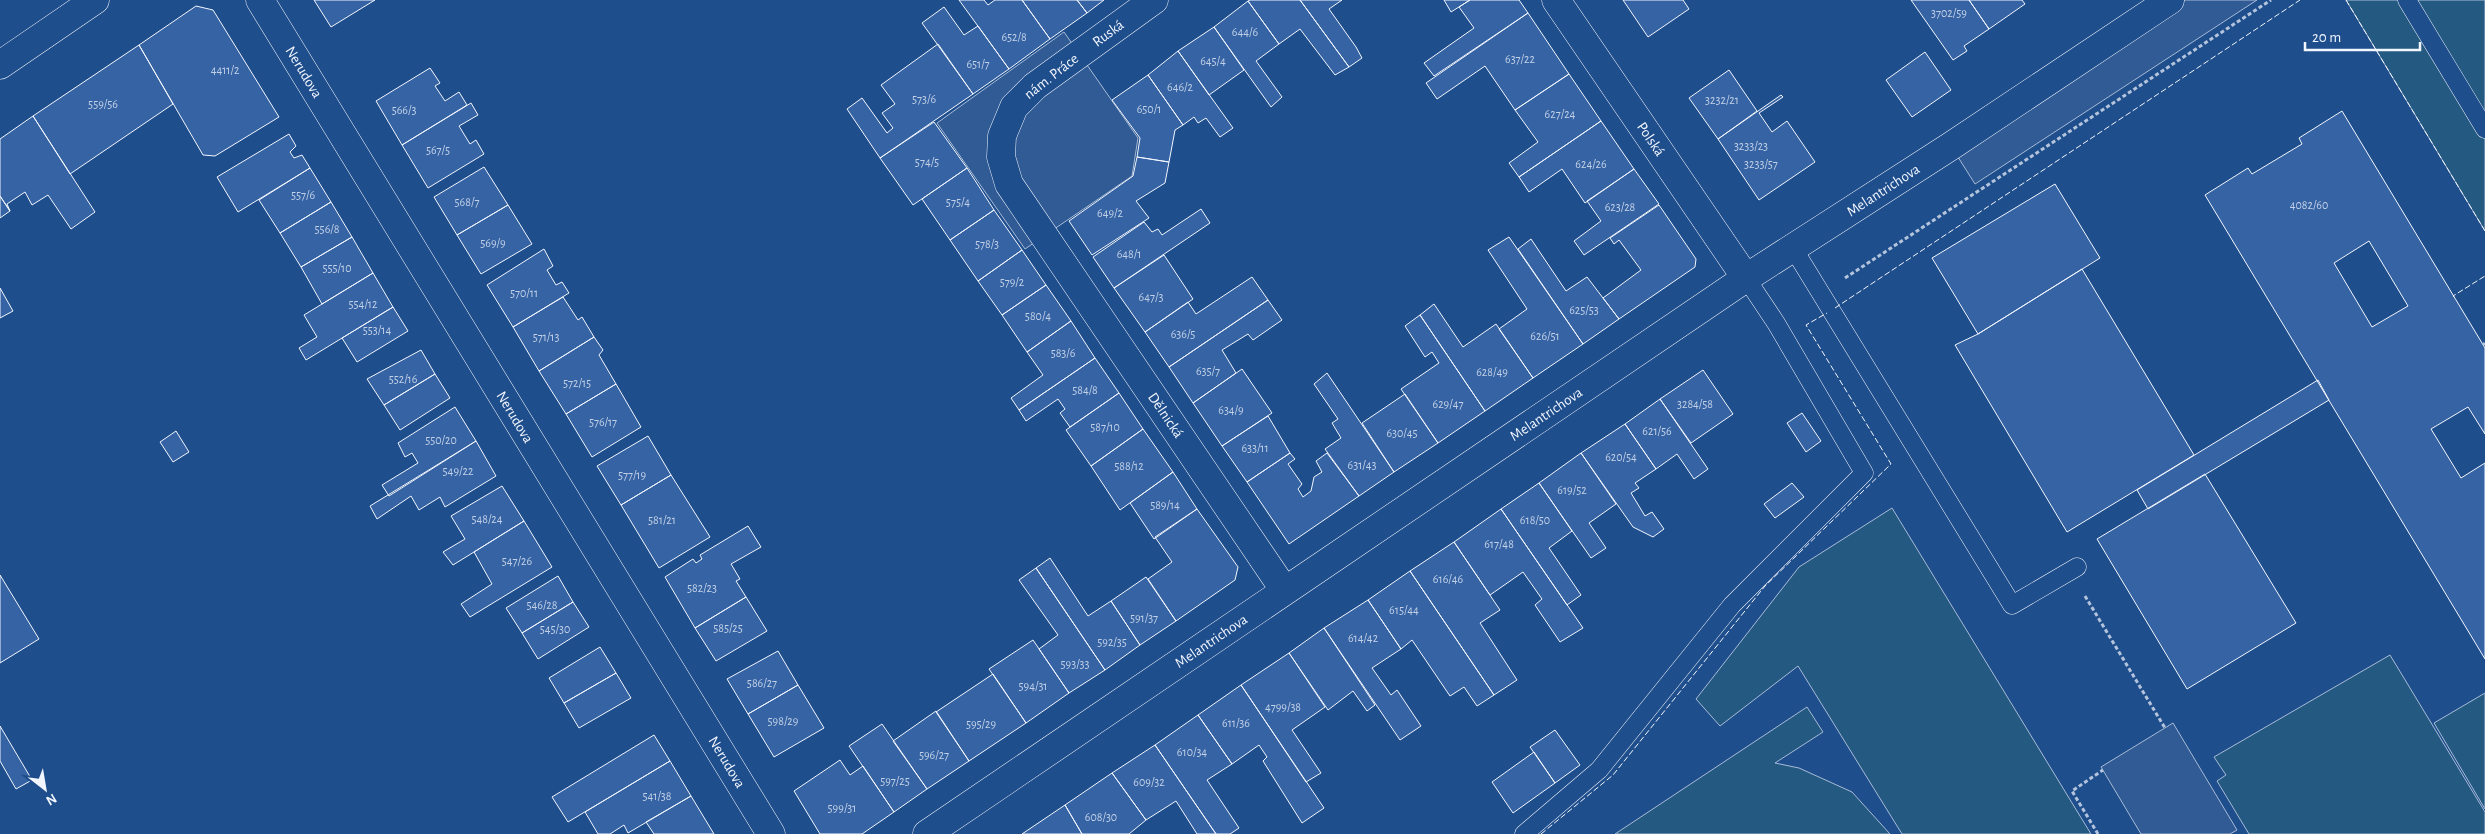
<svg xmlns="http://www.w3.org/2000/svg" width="2485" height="834" font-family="'Alegreya Sans',sans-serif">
  <rect width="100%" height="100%" fill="#1f4e8c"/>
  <path fill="#245a82" stroke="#a8bbd7" d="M 2346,0 L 2485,0 L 2485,231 Z
    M 1892,508 L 2091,834 L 1902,834 L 1798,666 L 1720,726 L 1696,699 L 1799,567 Z
    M 2390,655 L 2485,812 L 2485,834 L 2249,834 L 2217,781 L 2226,775 L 2214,757 Z
    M 2485,693 L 2485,809 L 2434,723 Z
    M 1807,707 L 1823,732 L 1775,763 L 1799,768 L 1852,792 L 1890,834 L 1615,834 Z"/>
  <path fill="#305b95" stroke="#a8bbd7" d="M 2170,0 L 2257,0 L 1975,184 L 1951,146 Z
    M 1064,32 L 1138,138 L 1132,176 L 1025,249 L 937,123 Z
    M 2173,723 L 2237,830 L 2230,834 L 2141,834 L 2101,767 Z"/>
  <path fill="#3563a3" stroke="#f2f6ff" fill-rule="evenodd" d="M 314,0 L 375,0 L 331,27 Z
    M 959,0 L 984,0 L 988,5 L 995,0 L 1022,0 L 1050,39 L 1009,69 Z
    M 1022,0 L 1077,0 L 1087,13 L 1050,39 Z
    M 1077,0 L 1104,0 L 1087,13 Z
    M 1250,0 L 1300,0 L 1349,67 L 1335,75 L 1300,29 L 1279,44 L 1248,1 Z
    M 1300,0 L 1342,0 L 1329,9 L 1356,47 L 1362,58 L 1349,67 Z
    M 1444,0 L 1470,0 L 1451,12 Z
    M 1470,0 L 1519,0 L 1528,13 L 1434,76 L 1424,63 L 1474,28 L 1459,7 Z
    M 1623,0 L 1683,0 L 1689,9 L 1648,37 Z
    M 1911,0 L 1969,0 L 1989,29 L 1964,46 L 1967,51 L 1953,60 Z
    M 1969,0 L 2022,0 L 2025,4 L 1989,29 Z
    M 1248,1 L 1279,44 L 1256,61 L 1282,97 L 1271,107 L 1214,27 Z
    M 196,6 L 213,10 L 279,117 L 215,156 L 203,155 L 139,45 Z
    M 944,7 L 964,35 L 978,26 L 1009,69 L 973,94 L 922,23 Z
    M 1528,13 L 1569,74 L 1515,110 L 1485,66 L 1437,99 L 1426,83 Z
    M 1214,27 L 1244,70 L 1209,95 L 1178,51 Z
    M 938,44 L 973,94 L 880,158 L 847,109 L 862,98 L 887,133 L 893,128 L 882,113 L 895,104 L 881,85 Z
    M 139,45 L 173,104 L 70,174 L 33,116 Z
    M 1178,51 L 1233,128 L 1220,137 L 1206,118 L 1198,123 L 1194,117 L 1183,125 L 1148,75 Z
    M 1925,52 L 1951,90 L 1912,117 L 1886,80 Z
    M 430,68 L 440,83 L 435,86 L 445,101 L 459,92 L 467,105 L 402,145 L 376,101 Z
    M 1729,70 L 1757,111 L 1718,139 L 1689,98 Z
    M 1569,74 L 1601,121 L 1519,177 L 1509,163 L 1538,142 L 1515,110 Z
    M 1148,75 L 1183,125 L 1175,130 L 1169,162 L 1137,157 L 1140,138 L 1112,100 Z
    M 1781,95 L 1783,97 L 1759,113 L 1772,132 L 1787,121 L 1815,162 L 1759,200 L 1718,139 Z
    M 471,103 L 478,115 L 459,126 L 470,144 L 476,140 L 484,154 L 428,188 L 402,145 Z
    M 2342,111 L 2485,348 L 2485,434 L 2468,407 L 2431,429 L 2461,478 L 2485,463 L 2485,659 L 2205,195 L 2248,168 L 2252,174 L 2302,144 L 2299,138 ZM 2369,241 L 2408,306 L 2372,327 L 2334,263 Z
    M 33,116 L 95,212 L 71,229 L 48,195 L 32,205 L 25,192 L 7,204 L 10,211 L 0,196 L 0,139 Z
    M 1601,121 L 1634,169 L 1585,203 L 1562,169 L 1529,192 L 1519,177 Z
    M 934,122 L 967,168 L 913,205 L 880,158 Z
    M 289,134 L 296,146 L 290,152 L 294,158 L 302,155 L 310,168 L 238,212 L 217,177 Z
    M 1137,157 L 1169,162 L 1165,183 L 1136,201 L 1149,218 L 1092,255 L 1069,221 L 1133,176 Z
    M 484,167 L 508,205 L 457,235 L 434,197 Z
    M 310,168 L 331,202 L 280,233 L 259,200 Z
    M 967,168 L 994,210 L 950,240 L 922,199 Z
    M 1634,169 L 1659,204 L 1584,255 L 1574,241 L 1601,221 L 1587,201 Z
    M 2055,184 L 2100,258 L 1978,334 L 1932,258 Z
    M 0,196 L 10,211 L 0,218 Z
    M 331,202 L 352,237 L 301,267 L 280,233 Z
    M 508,205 L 532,244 L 481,274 L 457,235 Z
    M 1659,205 L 1696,259 L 1695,267 L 1619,319 L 1603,298 L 1641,270 L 1619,240 L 1614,244 L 1610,238 Z
    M 1201,209 L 1210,223 L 1114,288 L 1093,257 L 1144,222 L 1152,232 L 1158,229 L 1162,235 Z
    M 994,210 L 1022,250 L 978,281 L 950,240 Z
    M 352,237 L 373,273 L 322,304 L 301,267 Z
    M 1509,237 L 1583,344 L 1533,378 L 1499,329 L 1527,309 L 1488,250 Z
    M 1531,239 L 1566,291 L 1587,277 L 1619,319 L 1583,344 L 1518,249 Z
    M 544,249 L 553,266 L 547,270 L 556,285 L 562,282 L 569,293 L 513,327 L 487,285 Z
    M 1022,250 L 1046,285 L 1002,315 L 978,281 Z
    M 1164,255 L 1193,299 L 1145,332 L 1114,288 Z
    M 2082,269 L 2194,455 L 2067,532 L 1955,345 L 1978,334 Z
    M 373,273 L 393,307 L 306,360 L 299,348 L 317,337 L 304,315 Z
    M 1252,277 L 1268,300 L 1169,367 L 1145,332 L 1188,302 L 1196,314 Z
    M 1046,285 L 1071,321 L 1027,352 L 1002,315 Z
    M 0,288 L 13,311 L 0,318 Z
    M 563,297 L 578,320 L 582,317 L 594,337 L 539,371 L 513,327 Z
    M 1268,300 L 1282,320 L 1253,340 L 1248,334 L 1222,350 L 1236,373 L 1193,403 L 1169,367 Z
    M 1434,304 L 1463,347 L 1496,324 L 1533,378 L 1485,411 L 1420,315 Z
    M 393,307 L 408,331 L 357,362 L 342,338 Z
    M 1420,315 L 1485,411 L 1438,443 L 1401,389 L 1439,363 L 1432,352 L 1425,357 L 1405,326 Z
    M 1071,321 L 1095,358 L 1019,410 L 1011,398 L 1043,375 L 1027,352 Z
    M 594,337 L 603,350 L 599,355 L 616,384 L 566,414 L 539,371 Z
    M 421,350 L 435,374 L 384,405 L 367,379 Z
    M 1095,358 L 1119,393 L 1070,427 L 1060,413 L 1065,409 L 1058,399 L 1026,421 L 1019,410 Z
    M 1242,369 L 1272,413 L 1222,446 L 1193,403 Z
    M 1703,370 L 1733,414 L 1691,443 L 1660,399 Z
    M 1327,373 L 1394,472 L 1359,496 L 1325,449 L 1341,438 L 1332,423 L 1338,419 L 1314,384 Z
    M 435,374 L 450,398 L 400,430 L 384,405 Z
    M 2318,380 L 2329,400 L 2148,509 L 2137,490 Z
    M 616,384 L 641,427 L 592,457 L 566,414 Z
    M 1119,393 L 1143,429 L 1091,466 L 1066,430 Z
    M 1405,394 L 1438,443 L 1394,472 L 1362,423 Z
    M 1660,399 L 1708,469 L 1694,479 L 1677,454 L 1656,469 L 1625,424 Z
    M 455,407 L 476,441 L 389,496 L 382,485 L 418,463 L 412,453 L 405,457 L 398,443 Z
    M 1802,413 L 1821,441 L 1806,452 L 1787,423 Z
    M 1268,416 L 1290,453 L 1247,482 L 1222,446 Z
    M 1625,424 L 1656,469 L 1635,483 L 1639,488 L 1631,493 L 1645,516 L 1652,512 L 1664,529 L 1653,537 L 1633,527 L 1581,453 Z
    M 1143,429 L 1173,472 L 1120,510 L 1091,466 Z
    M 176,431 L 189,452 L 173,462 L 160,442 Z
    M 648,436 L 671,475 L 621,505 L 597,466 Z
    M 476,441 L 496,476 L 445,507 L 440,497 L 419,510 L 411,496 L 377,519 L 370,506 Z
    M 1290,453 L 1295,459 L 1288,464 L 1302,484 L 1298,489 L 1303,497 L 1311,491 L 1314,477 L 1322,472 L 1316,461 L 1327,453 L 1359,496 L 1289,544 L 1247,482 Z
    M 1581,453 L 1616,504 L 1589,523 L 1606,548 L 1591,558 L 1539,483 Z
    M 1173,472 L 1197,509 L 1154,539 L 1130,503 Z
    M 2205,474 L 2296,623 L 2187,689 L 2097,539 Z
    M 671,475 L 710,537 L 659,568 L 621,505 Z
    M 1539,483 L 1572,531 L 1549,548 L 1581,595 L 1567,605 L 1501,509 Z
    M 1792,483 L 1804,497 L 1775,518 L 1764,504 Z
    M 502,486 L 524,521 L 453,565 L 443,552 L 465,539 L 451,516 Z
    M 1197,509 L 1238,567 L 1235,580 L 1176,621 L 1148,579 L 1172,562 L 1155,537 Z
    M 1501,509 L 1583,628 L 1560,642 L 1535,605 L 1542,599 L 1523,572 L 1490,595 L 1454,542 Z
    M 524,521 L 552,567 L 470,617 L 461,604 L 492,584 L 474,552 Z
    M 748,526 L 761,547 L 731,564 L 740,579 L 736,581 L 746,597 L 695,628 L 665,577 L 693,559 L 696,563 L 702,559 L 700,555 Z
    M 1454,542 L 1500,610 L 1480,623 L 1517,680 L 1494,695 L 1410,571 Z
    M 1050,558 L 1088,616 L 1111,601 L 1140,645 L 1105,670 L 1036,568 Z
    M 1036,568 L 1105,670 L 1069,693 L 1039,649 L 1058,635 L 1019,580 Z
    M 1410,571 L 1494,695 L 1477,706 L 1464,687 L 1450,696 L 1412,640 L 1401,649 L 1368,600 Z
    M 0,575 L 39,639 L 0,663 Z
    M 558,576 L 573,602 L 522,633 L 506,608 Z
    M 1146,577 L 1176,621 L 1140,645 L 1111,601 Z
    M 746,597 L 767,631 L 716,661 L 695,628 Z
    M 1368,600 L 1401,649 L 1372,668 L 1391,695 L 1397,690 L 1421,726 L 1400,740 L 1324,628 Z
    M 573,602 L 589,627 L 538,659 L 522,633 Z
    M 1324,628 L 1375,705 L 1367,711 L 1353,691 L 1328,710 L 1289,653 Z
    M 1033,640 L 1069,693 L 1026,723 L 989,669 Z
    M 600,647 L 616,673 L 564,703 L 549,678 Z
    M 778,651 L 798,685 L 748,714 L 727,679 Z
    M 1289,653 L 1325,707 L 1292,730 L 1321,773 L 1306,782 L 1241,685 Z
    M 616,673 L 631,698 L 579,728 L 564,703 Z
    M 993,674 L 1026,723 L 969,761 L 936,712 Z
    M 798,685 L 824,728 L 774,757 L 748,714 Z
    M 1241,685 L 1324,808 L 1302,823 L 1263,761 L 1267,757 L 1259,745 L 1232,764 L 1198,715 Z
    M 936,711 L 969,761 L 927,789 L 893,741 Z
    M 1198,715 L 1232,764 L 1207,780 L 1239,828 L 1230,834 L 1216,834 L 1155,745 Z
    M 882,724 L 927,789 L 894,812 L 849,746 Z
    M 0,726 L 32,780 L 16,789 L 0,761 Z
    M 1555,730 L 1580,765 L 1555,783 L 1530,747 Z
    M 654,735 L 670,761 L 568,822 L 552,797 Z
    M 1155,745 L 1216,834 L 1197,834 L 1176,801 L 1146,820 L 1112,773 Z
    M 1534,752 L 1555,783 L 1513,813 L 1492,782 Z
    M 840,760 L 850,775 L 863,766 L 894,812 L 862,834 L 820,834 L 794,791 Z
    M 670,761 L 691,796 L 628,833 L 624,825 L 610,834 L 598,834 L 585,812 Z
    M 1112,773 L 1146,820 L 1129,834 L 1082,834 L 1065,805 Z
    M 691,796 L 714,834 L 654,834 L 646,822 Z
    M 1065,805 L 1082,834 L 1022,834 Z"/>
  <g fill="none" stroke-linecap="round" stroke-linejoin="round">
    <g stroke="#f2f6ff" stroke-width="19">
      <path id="lane" d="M 2407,0 L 2485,129
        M 1793,248 L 2012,605 L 2077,567
        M 1524,834 L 1599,770 L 1732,605 L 1864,473 L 1776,323 L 1746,278"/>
    </g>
    <g stroke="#f2f6ff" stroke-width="29">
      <path id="street" d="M 260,0 L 771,834
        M 1154,0 L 1035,86 L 1014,107 L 1002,136 L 1001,157 L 1009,184 L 1285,591
        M 1556,0 L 1746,278
        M 927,834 L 1746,278 L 1951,146 L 2170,0"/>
    </g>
    <g stroke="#f2f6ff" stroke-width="29">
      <path id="secondary" d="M 0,65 L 95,0"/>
    </g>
    <path stroke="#b3c4dc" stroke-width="3" stroke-dasharray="4 2.5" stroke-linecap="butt" d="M 1845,278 L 2271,0
      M 2483,345 L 2485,343
      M 2085,596 L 2165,728
      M 2098,834 L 2072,791 L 2103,770"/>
    <use href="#lane" stroke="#1f4e8c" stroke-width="18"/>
    <use href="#street" stroke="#1f4e8c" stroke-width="28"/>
    <use href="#secondary" stroke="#1f4e8c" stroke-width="28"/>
    <path stroke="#f2f6ff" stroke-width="1" stroke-dasharray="6 2.5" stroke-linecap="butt" d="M 2346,0 L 2485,231
      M 2455,298 L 2453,296 L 2485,276
      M 1835,308 L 2300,0
      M 1541,834 L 1613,775 L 1765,586 L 1891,464 L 1806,325 L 1827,313"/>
  </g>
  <g text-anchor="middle" stroke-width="4" stroke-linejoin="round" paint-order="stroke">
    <g font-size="12" fill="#c3d1e8">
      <text x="1949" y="17">3702/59</text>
      <text x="1245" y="36">644/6</text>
      <text x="1014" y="41">652/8</text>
      <text x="1520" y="63">637/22</text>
      <text x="1213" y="65">645/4</text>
      <text x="978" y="68">651/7</text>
      <text x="225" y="74">4411/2</text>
      <text x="1180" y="91">646/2</text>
      <text x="924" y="103">573/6</text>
      <text x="1722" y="104">3232/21</text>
      <text x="103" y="108">559/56</text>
      <text x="1149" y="113">650/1</text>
      <text x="404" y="114">566/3</text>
      <text x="1560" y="118">627/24</text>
      <text x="1751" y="150">3233/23</text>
      <text x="438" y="154">567/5</text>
      <text x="927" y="166">574/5</text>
      <text x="1591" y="168">624/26</text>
      <text x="1761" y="168">3233/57</text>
      <text x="303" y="199">557/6</text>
      <text x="467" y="206">568/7</text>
      <text x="958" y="206">575/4</text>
      <text x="2309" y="209">4082/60</text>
      <text x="1620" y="211">623/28</text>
      <text x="1110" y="217">649/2</text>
      <text x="327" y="233">556/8</text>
      <text x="493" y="247">569/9</text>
      <text x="987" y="248">578/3</text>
      <text x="1129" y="258">648/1</text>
      <text x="337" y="272">555/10</text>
      <text x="1012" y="286">579/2</text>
      <text x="524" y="297">570/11</text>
      <text x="1151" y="301">647/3</text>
      <text x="363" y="308">554/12</text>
      <text x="1584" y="314">625/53</text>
      <text x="1038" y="320">580/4</text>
      <text x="377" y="334">553/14</text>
      <text x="1183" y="338">636/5</text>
      <text x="1545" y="340">626/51</text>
      <text x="546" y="341">571/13</text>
      <text x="1063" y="357">583/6</text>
      <text x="1208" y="375">635/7</text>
      <text x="1492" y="376">628/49</text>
      <text x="403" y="383">552/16</text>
      <text x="577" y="387">572/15</text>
      <text x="1085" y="394">584/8</text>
      <text x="1448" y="408">629/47</text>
      <text x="1695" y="408">3284/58</text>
      <text x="1231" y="414">634/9</text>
      <text x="603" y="426">576/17</text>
      <text x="1105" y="431">587/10</text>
      <text x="1657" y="435">621/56</text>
      <text x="1402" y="437">630/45</text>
      <text x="441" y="444">550/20</text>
      <text x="1255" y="452">633/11</text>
      <text x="1621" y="461">620/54</text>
      <text x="1362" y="469">631/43</text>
      <text x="1129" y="470">588/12</text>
      <text x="458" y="475">549/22</text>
      <text x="632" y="479">577/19</text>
      <text x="1572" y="494">619/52</text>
      <text x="1165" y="509">589/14</text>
      <text x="487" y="523">548/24</text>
      <text x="662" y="524">581/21</text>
      <text x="1535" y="524">618/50</text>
      <text x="1499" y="548">617/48</text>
      <text x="517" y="565">547/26</text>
      <text x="1448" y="583">616/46</text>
      <text x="702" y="592">582/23</text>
      <text x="542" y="609">546/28</text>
      <text x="1404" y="614">615/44</text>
      <text x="1144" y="622">591/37</text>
      <text x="728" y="632">585/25</text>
      <text x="555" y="633">545/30</text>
      <text x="1363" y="642">614/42</text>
      <text x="1112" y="646">592/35</text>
      <text x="1075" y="668">593/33</text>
      <text x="762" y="687">586/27</text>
      <text x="1033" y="690">594/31</text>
      <text x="1283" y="711">4799/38</text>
      <text x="783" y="725">598/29</text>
      <text x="1236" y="727">611/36</text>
      <text x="981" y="728">595/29</text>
      <text x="1192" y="756">610/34</text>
      <text x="934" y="759">596/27</text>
      <text x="895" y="785">597/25</text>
      <text x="1149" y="786">609/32</text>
      <text x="657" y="800">541/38</text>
      <text x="842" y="812">599/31</text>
      <text x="1101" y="821">608/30</text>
    </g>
    <g font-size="15" fill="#f2f6ff" stroke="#1f4e8c">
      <text transform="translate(1108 33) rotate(-36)" y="5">Ruská</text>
      <text transform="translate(304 72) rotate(59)" y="5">Nerudova</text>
      <text transform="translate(1051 76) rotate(-38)" y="5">nám. Práce</text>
      <text transform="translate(1651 139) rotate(56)" y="5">Polská</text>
      <text transform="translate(1883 190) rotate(-33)" y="5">Melantrichova</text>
      <text transform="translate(1546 414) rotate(-34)" y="5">Melantrichova</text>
      <text transform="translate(1166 415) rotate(56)" y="5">Dělnická</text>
      <text transform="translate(515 417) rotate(59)" y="5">Nerudova</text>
      <text transform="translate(1211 641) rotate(-34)" y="5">Melantrichova</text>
      <text transform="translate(727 762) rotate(59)" y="5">Nerudova</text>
    </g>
  </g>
  <g transform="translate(45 789) rotate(149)" stroke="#1f4e8c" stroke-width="4" paint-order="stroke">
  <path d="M0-4L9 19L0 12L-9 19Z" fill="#f2f6ff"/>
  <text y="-8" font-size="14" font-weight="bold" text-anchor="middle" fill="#f2f6ff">N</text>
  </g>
  <path d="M2305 42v8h115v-8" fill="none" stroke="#f2f6ff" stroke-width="2.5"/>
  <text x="2312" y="42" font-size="15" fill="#f2f6ff" stroke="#1f4e8c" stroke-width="4" paint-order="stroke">20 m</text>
</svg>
